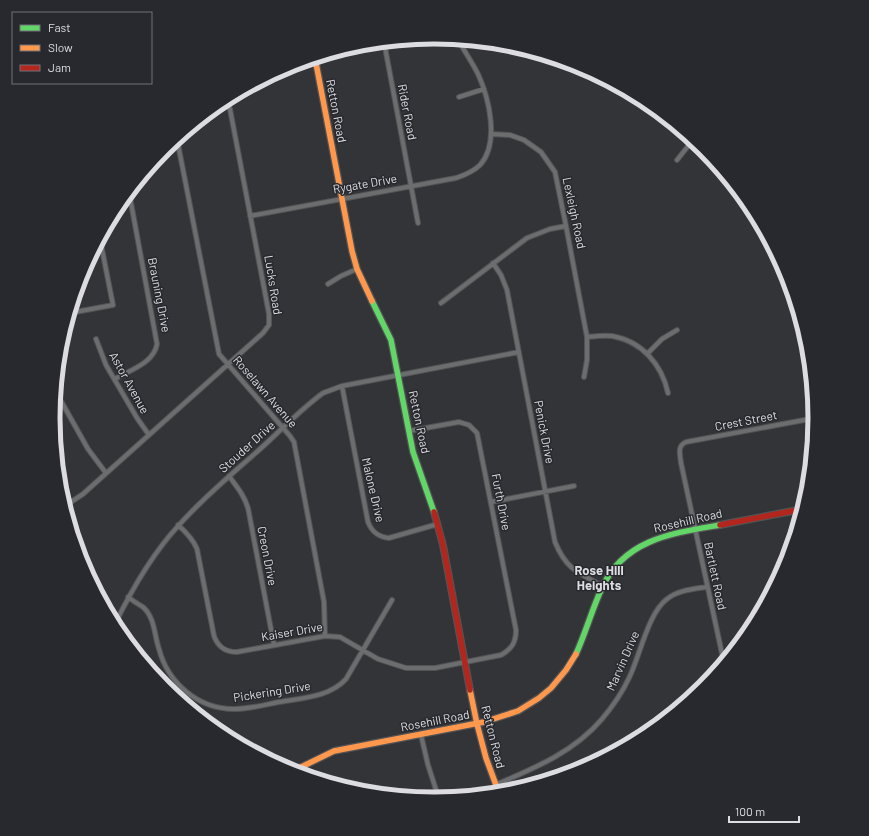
<svg xmlns="http://www.w3.org/2000/svg" width="869" height="836" font-family="Barlow,sans-serif">
  <rect width="100%" height="100%" fill="#333437"/>
  <g fill="none" stroke-linecap="round" stroke-linejoin="round">
    <g stroke="#525355" stroke-width="6">
      <path id="street" d="M 384,42 L 418,223
        M 459,97 L 484,89
        M 643,100 L 651,108 L 689,136
        M 491,134 L 510,135 L 524,140 L 541,152 L 555,172 L 566,226 L 587,337 L 587,360 L 584,377
        M 177,139 L 219,354 L 290,436 L 294,442 L 324,602 L 325,636
        M 677,160 L 693,140
        M 718,166 L 719,168
        M 250,216 L 456,178 C 465,175 473,172 480,165 C 500,143 489,98 478,74 C 472,62 464,51 458,39
        M 493,263 L 501,275 L 507,290 L 555,542 C 566,569 578,573 603,586
        M 328,284 L 341,276 L 357,269
        M 441,303 L 527,238 L 550,229 L 566,226
        M 70,313 L 113,305 L 100,239
        M 587,337 C 596,336 604,335 612,336 C 642,341 662,365 668,393
        M 96,339 L 106,365 L 137,418 L 149,435
        M 647,354 L 662,339 L 677,330
        M 115,379 C 130,370 154,363 157,344 L 129,192
        M 342,386 L 368,522 C 372,532 378,537 389,538 L 438,524
        M 56,392 L 88,449 L 106,473
        M 229,476 C 237,487 244,495 248,508 L 274,645
        M 491,502 L 574,486
        M 65,506 L 83,494 L 263,333 L 269,325 L 269,314 L 230,109 L 225,100
        M 178,525 C 186,532 193,539 197,549 L 214,636 C 218,647 225,652 237,652 L 325,636 L 340,637 L 378,659 L 406,668 L 435,668 L 501,655 C 512,649 516,642 516,630 L 477,433 L 469,425 L 459,422 L 409,431
        M 770,596 L 773,586 L 777,582
        M 128,597 C 133,601 138,604 143,607 C 155,618 154,634 159,649 C 168,683 198,709 234,709 C 249,709 264,705 279,702 C 302,698 330,697 346,679 L 392,600
        M 115,624 C 132,589 152,554 179,525 C 203,498 232,474 259,450 C 280,431 300,410 323,393 L 342,386 L 519,352
        M 722,655 L 732,653
        M 724,663 L 681,463 C 680,454 677,446 686,442 L 815,418
        M 421,735 L 428,765 L 439,799
        M 495,785 C 535,768 574,752 602,719 C 613,706 622,693 629,678 C 640,656 648,613 667,599 C 678,590 694,589 707,587"/>
    </g>
    <g stroke="#525355" stroke-width="8">
      <path id="fast" d="M 372,301 L 391,340 L 413,452 L 434,512
        M 576,654 C 586,632 592,609 602,588 C 624,539 673,533 720,525"/>
    </g>
    <g stroke="#525355" stroke-width="8">
      <path id="slow" d="M 315,58 L 352,251 L 357,269 L 372,301
        M 470,690 L 477,724 L 486,758 L 499,793
        M 293,771 L 334,751 L 484,722 L 518,711 L 539,698 L 551,688 L 566,670 L 576,654"/>
    </g>
    <g stroke="#525355" stroke-width="8">
      <path id="jam" d="M 434,512 L 443,545 L 470,690
        M 720,525 L 803,509"/>
    </g>
    <use href="#street" stroke="#6c6d6f" stroke-width="4"/>
    <use href="#fast" stroke="#63d668" stroke-width="5.5"/>
    <use href="#slow" stroke="#ff974d" stroke-width="5.5"/>
    <use href="#jam" stroke="#b3261e" stroke-width="5.5"/>
  </g>
  <g text-anchor="middle" stroke-width="3" stroke-linejoin="round" paint-order="stroke">
    <g font-size="12" fill="#dddde1" stroke="#28292e">
      <text transform="translate(336 111) rotate(79)" y="4">Retton Road</text>
      <text transform="translate(407 112) rotate(79)" y="4">Rider Road</text>
      <text transform="translate(365 184) rotate(-10)" y="4">Rygate Drive</text>
      <text transform="translate(574 213) rotate(78)" y="4">Lexleigh Road</text>
      <text transform="translate(273 285) rotate(81)" y="4">Lucks Road</text>
      <text transform="translate(159 295) rotate(79)" y="4">Brauning Drive</text>
      <text transform="translate(129 383) rotate(61)" y="4">Astor Avenue</text>
      <text transform="translate(265 392) rotate(49)" y="4">Roselawn Avenue</text>
      <text transform="translate(746 421) rotate(-11)" y="4">Crest Street</text>
      <text transform="translate(419 422) rotate(78)" y="4">Retton Road</text>
      <text transform="translate(544 432) rotate(79)" y="4">Penick Drive</text>
      <text transform="translate(247 447) rotate(-42)" y="4">Stouder Drive</text>
      <text transform="translate(373 490) rotate(77)" y="4">Malone Drive</text>
      <text transform="translate(501 502) rotate(79)" y="4">Furth Drive</text>
      <text transform="translate(688 521) rotate(-13)" y="4">Rosehill Road</text>
      <text transform="translate(267 556) rotate(79)" y="4">Creon Drive</text>
      <text transform="translate(715 576) rotate(78)" y="4">Bartlett Road</text>
      <text transform="translate(292 632) rotate(-10)" y="4">Kaiser Drive</text>
      <text transform="translate(623 661) rotate(-66)" y="4">Marvin Drive</text>
      <text transform="translate(272 692) rotate(-9)" y="4">Pickering Drive</text>
      <text transform="translate(435 721) rotate(-11)" y="4">Rosehill Road</text>
      <text transform="translate(493 737) rotate(76)" y="4">Retton Road</text>
    </g>
    <g font-size="13" font-weight="bold" fill="#dddde1" stroke="#28292e">
      <text x="599" y="575">Rose Hill<tspan x="599" dy="15">Heights</tspan></text>
    </g>
  </g>
  <path d="M0 0H869V836H0ZM60 418a374 374 0 1 1 748 0a374 374 0 1 1-748 0Z" fill="#28292e" fill-rule="evenodd"/>
  <path fill="none" stroke="#dddde1" stroke-width="5" d="M60 418a374 374 0 1 1 748 0a374 374 0 1 1-748 0Z"/>
  <rect x="12" y="12" width="140" height="72" fill="#28292e" stroke="#707176"/>
  <rect x="20" y="25" width="20" height="6" fill="#63d668" stroke="#707176"/>
  <text x="48" y="32" font-size="12" fill="#dddde1">Fast</text>
  <rect x="20" y="45" width="20" height="6" fill="#ff974d" stroke="#707176"/>
  <text x="48" y="52" font-size="12" fill="#dddde1">Slow</text>
  <rect x="20" y="65" width="20" height="6" fill="#b3261e" stroke="#707176"/>
  <text x="48" y="72" font-size="12" fill="#dddde1">Jam</text>
  <path d="M729 816v6h70v-6" fill="none" stroke="#dddde1" stroke-width="2"/>
  <text x="735" y="816" font-size="12" fill="#dddde1" stroke="#28292e" stroke-width="3" paint-order="stroke">100 m</text>
</svg>
